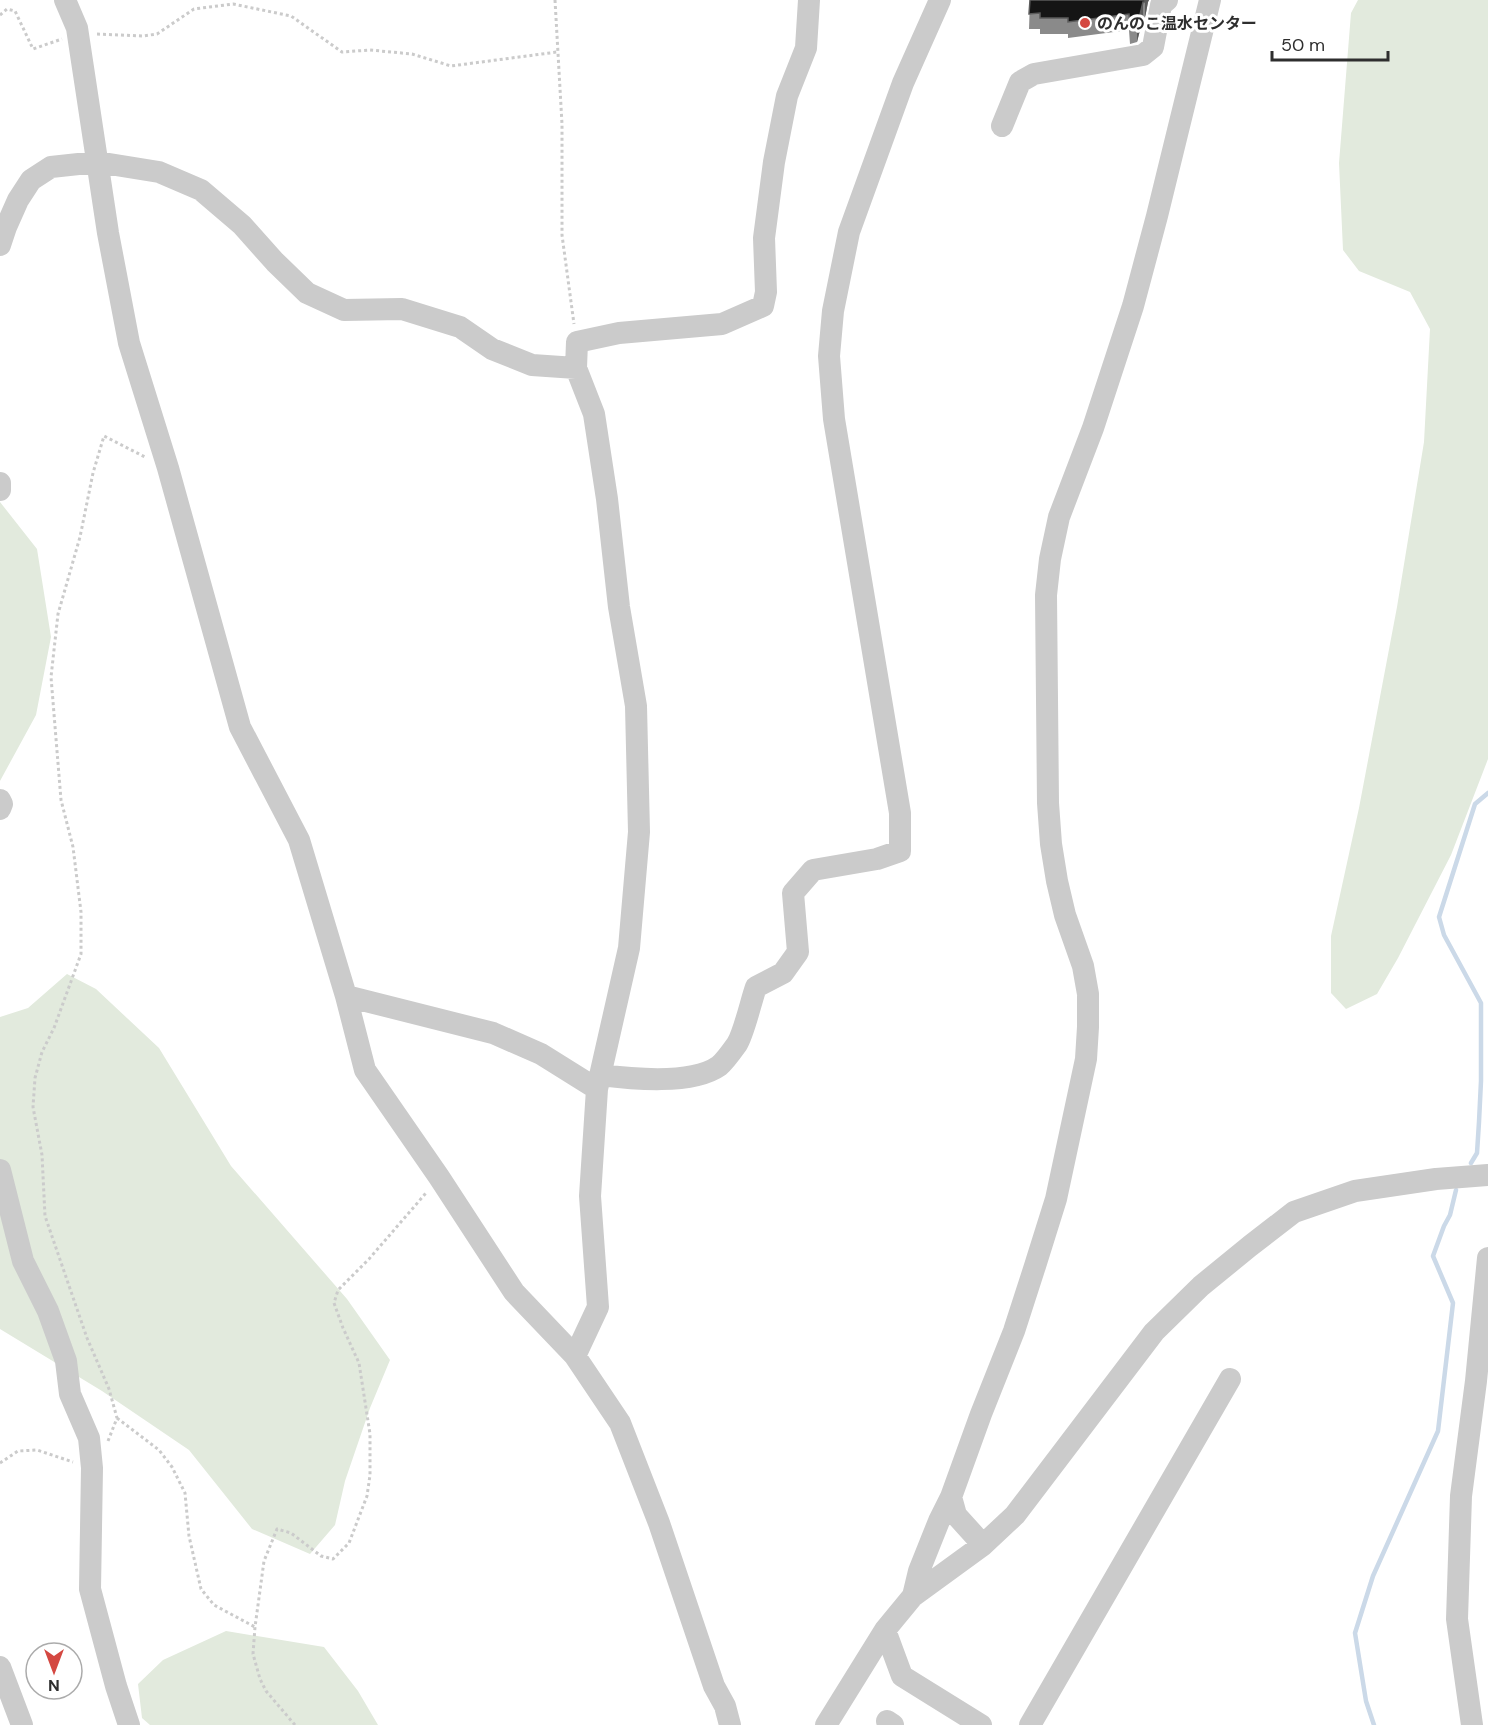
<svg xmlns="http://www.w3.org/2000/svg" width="1488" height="1725" font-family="'DM Sans','Noto Sans JP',sans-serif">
  <rect width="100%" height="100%" fill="#fff"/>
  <path fill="#e2eadd" d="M 1358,0 L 1488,0 L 1488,759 L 1451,855 L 1398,958 L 1377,994 L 1346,1009 L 1331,993 L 1331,936 L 1359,808 L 1397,607 L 1424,442 L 1430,329 L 1410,292 L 1359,271 L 1343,250 L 1339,163 L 1351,13 Z
    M 0,502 L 37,549 L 51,637 L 36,715 L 0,781 Z
    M 67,974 L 96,989 L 159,1048 L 231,1166 L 347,1299 L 390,1360 L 370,1408 L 345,1481 L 335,1525 L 310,1554 L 252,1529 L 189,1450 L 102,1391 L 0,1329 L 0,1017 L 28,1008 Z
    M 226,1631 L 324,1647 L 358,1691 L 378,1725 L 150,1725 L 142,1718 L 138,1684 L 163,1660 Z"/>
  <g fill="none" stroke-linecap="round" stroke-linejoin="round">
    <path stroke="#cbd9e8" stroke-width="4.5" d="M 1471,1163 L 1477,1153 L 1479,1122 L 1481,1081 L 1481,1003 L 1444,935 L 1439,917 L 1475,804 L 1488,793
      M 1374,1725 L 1366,1701 L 1355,1633 L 1373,1576 L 1438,1431 L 1453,1303 L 1433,1256 L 1444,1226 L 1450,1215 L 1456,1190"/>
    <path stroke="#cbcbcb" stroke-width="3" stroke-dasharray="3 3" stroke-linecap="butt" d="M 555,0 L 562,124 L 562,235 L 574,324
      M 0,15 L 7,9 L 15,11 L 33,49 L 62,39
      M 97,34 L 143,36 L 157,34 L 194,9 L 233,4 L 291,16 L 342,52 L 370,50 L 412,54 L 451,66 L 557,52
      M 117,1418 L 159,1450 L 172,1467 L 185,1493 L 189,1536 L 201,1589 L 214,1605 L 255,1627
      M 108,1441 L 117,1418 L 109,1389 L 87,1338 L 45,1216 L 42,1155 L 33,1107 L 35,1078 L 42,1052 L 54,1028 L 81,954 L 81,912 L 73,847 L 61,800 L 51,677 L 58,614 L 80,537 L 93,473 L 104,436 L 145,457
      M 0,1463 L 18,1451 L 37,1450 L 73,1462
      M 295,1725 L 266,1691 L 260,1679 L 253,1654 L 255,1627 L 264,1561 L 277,1529 L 291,1533 L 321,1556 L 333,1559 L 349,1543 L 367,1496 L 370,1475 L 370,1434 L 359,1363 L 343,1328 L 334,1303 L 338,1290 L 369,1259 L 426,1193"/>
    <path stroke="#cbcbcb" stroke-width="22" d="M 65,0 L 77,28 L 108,233 L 129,343 L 168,468 L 240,727 L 299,840 L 346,996 L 365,1070 L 439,1177 L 514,1292 L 575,1356 L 620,1423 L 659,1523 L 714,1686 L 725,1706 L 730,1725
      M 1002,126 L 1020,82 L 1034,74 L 1143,55 L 1153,47 L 1161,5 L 1167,0
      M 0,245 L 6,227 L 18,200 L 31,180 L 51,167 L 97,162 L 159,172 L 201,190 L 242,225 L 275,262 L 307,293 L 344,310 L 402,309 L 460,327 L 492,349 L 532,365 L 576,368
      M 0,483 L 0,490
      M 0,800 L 2,804 L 0,809
      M 346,996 L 493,1033 L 541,1054 L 597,1089
      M 600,1075 C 632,1079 692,1085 719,1066 C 725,1061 732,1051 737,1044 C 744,1033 751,1001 756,987 L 783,973 L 798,952 L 793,893 L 813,870 L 877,859 L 900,851 L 900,813 L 834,419 L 829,356 L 833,311 L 849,232 L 903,83 L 940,0
      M 0,1170 L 23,1261 L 48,1311 L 66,1361 L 70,1394 L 89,1438 L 92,1468 L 90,1589 L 116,1686 L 129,1725
      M 575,1356 L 598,1307 L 590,1196 L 597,1089 L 629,948 L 639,832 L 636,706 L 619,607 L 607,499 L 594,414 L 576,368 L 577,342 L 619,333 L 722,324 L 763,306 L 766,292 L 764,238 L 774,162 L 787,96 L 806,48 L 809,0
      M 951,1497 L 956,1515 L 983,1545
      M 913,1596 L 919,1571 L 939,1521 L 951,1497 L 981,1414 L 1014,1331 L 1035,1266 L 1056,1199 L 1086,1059 L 1088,1027 L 1088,994 L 1083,966 L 1065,915 L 1057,881 L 1051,844 L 1048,803 L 1046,595 L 1050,559 L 1059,517 L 1093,428 L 1133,306 L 1157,216 L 1210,0
      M 885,1630 L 902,1676 L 981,1725
      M 0,1667 L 22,1725
      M 887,1721 L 893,1725
      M 826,1725 L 885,1630 L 913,1596 L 983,1545 L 1015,1515 L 1154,1332 L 1201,1286 L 1250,1246 L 1294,1212 L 1355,1191 L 1436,1179 L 1488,1175
      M 1030,1725 L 1230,1379
      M 1472,1725 L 1457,1619 L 1461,1496 L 1476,1381 L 1488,1258"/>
  </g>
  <path fill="#8a8a8a" d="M 1030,0 L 1149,0 L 1148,2 L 1145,18 L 1143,18 L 1137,42 L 1130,44 L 1129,30 L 1068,38 L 1068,34 L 1040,34 L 1040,29 L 1029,29 Z"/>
  <path fill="#5b5b5b" d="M 1145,0 L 1149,0 L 1148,2 L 1145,18 Z
    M 1143,2 L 1143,18 L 1137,42 L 1137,27 Z"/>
  <path fill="#151515" stroke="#5b5b5b" stroke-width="1.5" d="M 1030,0 L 1145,0 L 1145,2 L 1143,2 L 1137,27 L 1130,28 L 1129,14 L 1068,22 L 1068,18 L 1040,18 L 1040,13 L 1029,14 Z"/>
  <circle fill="#d44841" stroke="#fff" stroke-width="2" cx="1085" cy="23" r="6"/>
  <g text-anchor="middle" stroke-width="6" stroke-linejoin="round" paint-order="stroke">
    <g font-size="16" font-weight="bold" fill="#2e2e2e" stroke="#fff" text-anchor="start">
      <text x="1097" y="29">のんのこ温水センター</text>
    </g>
  </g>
  <g transform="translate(54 1671) rotate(180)"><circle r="28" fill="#ffffff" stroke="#ababab" stroke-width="1.5"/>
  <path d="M0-4.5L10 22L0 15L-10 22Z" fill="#d44841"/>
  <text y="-9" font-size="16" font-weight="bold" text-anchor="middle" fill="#2e2e2e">N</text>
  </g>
  <path d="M1272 51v9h116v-9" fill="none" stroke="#2e2e2e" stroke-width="3"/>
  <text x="1281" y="51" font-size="18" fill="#2e2e2e" stroke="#ffffff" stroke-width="4.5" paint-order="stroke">50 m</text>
</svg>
